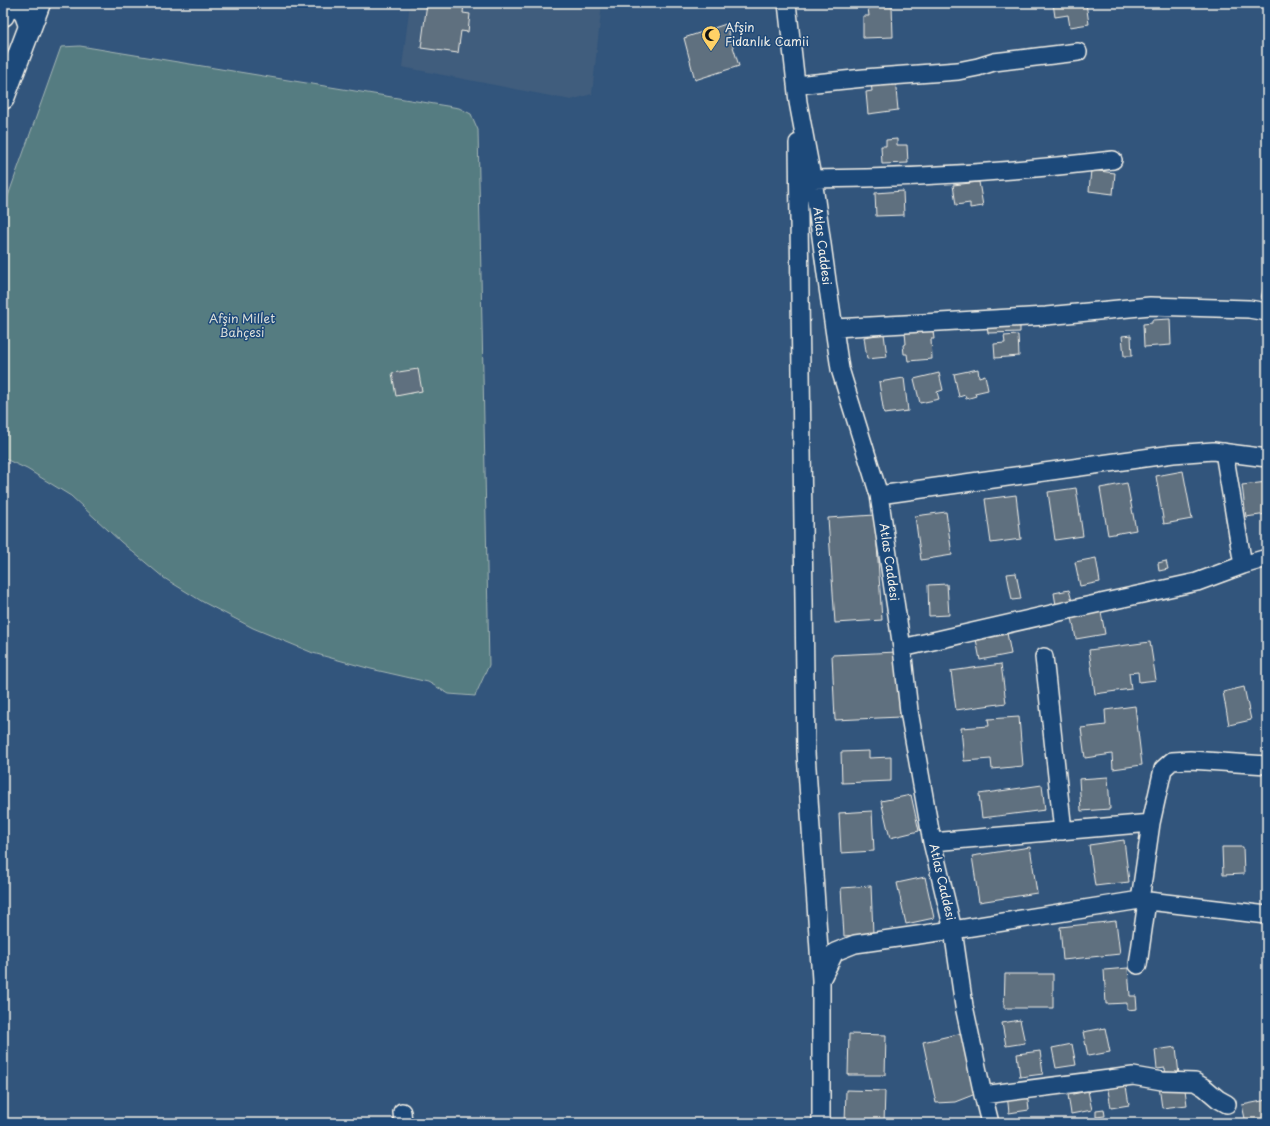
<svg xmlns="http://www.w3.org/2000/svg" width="1270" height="1126" font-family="'Playpen Sans',sans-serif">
  <rect width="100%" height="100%" fill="#32557c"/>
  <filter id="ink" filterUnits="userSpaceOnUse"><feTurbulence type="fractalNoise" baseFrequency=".025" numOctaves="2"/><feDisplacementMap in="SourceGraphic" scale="8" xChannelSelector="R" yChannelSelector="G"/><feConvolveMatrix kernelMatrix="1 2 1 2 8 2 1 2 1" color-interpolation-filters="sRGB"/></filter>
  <g filter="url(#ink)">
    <path fill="#3f5d7d" d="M 410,3 L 602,3 L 592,94 L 571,100 L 402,67 Z"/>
    <path fill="#557b81" stroke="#a4b6b4" d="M 80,46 L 459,108 L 471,114 L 478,130 L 489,665 L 475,696 L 449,694 L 428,682 L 371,669 L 313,653 L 253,628 L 203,602 L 164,578 L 121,542 L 71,496 L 27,469 L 3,458 L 3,210 L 61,47 Z"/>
    <path fill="#5e6f7f" stroke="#f4f1e8" d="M 427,3 L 464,3 L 463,13 L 470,14 L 468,32 L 461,31 L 458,53 L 421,48 Z
      M 1053,3 L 1086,3 L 1089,24 L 1070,27 L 1068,15 L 1055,17 Z
      M 892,6 L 893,37 L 863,38 L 863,16 L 869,16 L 868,7 Z
      M 726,24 L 739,66 L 695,80 L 684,38 Z
      M 895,79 L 898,110 L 868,114 L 866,92 L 872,91 L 871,82 Z
      M 897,139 L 897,145 L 907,145 L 908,163 L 882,164 L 881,146 L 886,146 L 886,140 Z
      M 1091,170 L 1115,173 L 1113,194 L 1089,191 Z
      M 979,182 L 983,206 L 970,208 L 970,203 L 956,205 L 953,185 Z
      M 903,191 L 904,215 L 876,216 L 875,193 Z
      M 1267,273 L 1267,300 L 1261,298 Z
      M 1170,319 L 1171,345 L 1144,347 L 1143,324 L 1152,323 L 1152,320 Z
      M 1020,324 L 1020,332 L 988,333 L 987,325 Z
      M 933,331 L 934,339 L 931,339 L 932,359 L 908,361 L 907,354 L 904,354 L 903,345 L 906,344 L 905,332 Z
      M 884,334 L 887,357 L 867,359 L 864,337 Z
      M 1018,335 L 1019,356 L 995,358 L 994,344 L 1005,343 L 1004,336 Z
      M 1131,335 L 1132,356 L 1124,356 L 1122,336 Z
      M 418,369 L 422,391 L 396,396 L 392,373 Z
      M 978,369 L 979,377 L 985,375 L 988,390 L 975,393 L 976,396 L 966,399 L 965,395 L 959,397 L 954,374 Z
      M 939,373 L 943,390 L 937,392 L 939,399 L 920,403 L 914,379 Z
      M 904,378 L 908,411 L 884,414 L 879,382 Z
      M 1183,471 L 1192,519 L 1164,524 L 1156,476 Z
      M 1267,482 L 1267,514 L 1246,517 L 1242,485 Z
      M 1127,483 L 1136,530 L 1108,535 L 1100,488 Z
      M 1076,488 L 1083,536 L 1055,540 L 1048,492 Z
      M 1016,495 L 1021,539 L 991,543 L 985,499 Z
      M 946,512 L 952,555 L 921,560 L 915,516 Z
      M 875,515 L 882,620 L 835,623 L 828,518 Z
      M 1096,558 L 1100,582 L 1080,586 L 1075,562 Z
      M 1166,561 L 1168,569 L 1159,571 L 1158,563 Z
      M 1016,573 L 1021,599 L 1012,600 L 1007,574 Z
      M 947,584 L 949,615 L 929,616 L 928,585 Z
      M 1069,590 L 1072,601 L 1056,605 L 1054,593 Z
      M 1101,612 L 1105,634 L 1076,639 L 1072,617 Z
      M 1007,633 L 1011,654 L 980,660 L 976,639 Z
      M 1150,642 L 1156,680 L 1139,682 L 1138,672 L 1129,673 L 1131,689 L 1095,694 L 1089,650 Z
      M 897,652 L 900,717 L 835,720 L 832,655 Z
      M 1001,664 L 1006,703 L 956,710 L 951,671 Z
      M 1244,687 L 1251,720 L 1229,725 L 1223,692 Z
      M 1135,706 L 1142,765 L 1113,769 L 1112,754 L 1085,758 L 1081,728 L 1106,725 L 1105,710 Z
      M 1019,717 L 1023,766 L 992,769 L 991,759 L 964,761 L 961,728 L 989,726 L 988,719 Z
      M 869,751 L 869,758 L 891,757 L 891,781 L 842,783 L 841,752 Z
      M 1108,777 L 1110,809 L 1081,811 L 1079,779 Z
      M 1042,785 L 1045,810 L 982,818 L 979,794 Z
      M 911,795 L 919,831 L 890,838 L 881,801 Z
      M 872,811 L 874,851 L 841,853 L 839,813 Z
      M 1124,840 L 1129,882 L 1095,886 L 1089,845 Z
      M 1030,847 L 1037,893 L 979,902 L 972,856 Z
      M 1222,847 L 1243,847 L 1244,874 L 1223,875 Z
      M 925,877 L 934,918 L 906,924 L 897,883 Z
      M 871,886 L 873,934 L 844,936 L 841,888 Z
      M 1116,921 L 1120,954 L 1063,960 L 1060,927 Z
      M 1128,968 L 1130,996 L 1136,996 L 1137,1009 L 1127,1010 L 1127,1003 L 1106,1004 L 1104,970 Z
      M 1005,974 L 1053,974 L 1053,1008 L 1004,1008 Z
      M 1020,1020 L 1025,1043 L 1006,1046 L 1002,1023 Z
      M 1105,1028 L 1110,1052 L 1088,1056 L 1083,1032 Z
      M 967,1032 L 978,1093 L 955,1102 L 936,1103 L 923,1042 Z
      M 849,1034 L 886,1035 L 885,1075 L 848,1075 Z
      M 1072,1044 L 1076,1065 L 1056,1068 L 1052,1048 Z
      M 1176,1047 L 1179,1075 L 1166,1076 L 1165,1068 L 1157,1069 L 1155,1050 Z
      M 1040,1051 L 1043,1074 L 1020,1077 L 1017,1054 Z
      M 1125,1080 L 1129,1105 L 1111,1108 L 1107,1084 Z
      M 1184,1082 L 1187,1105 L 1162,1108 L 1159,1086 Z
      M 846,1090 L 885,1091 L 884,1123 L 845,1123 Z
      M 1027,1091 L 1029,1110 L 1009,1113 L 1007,1094 Z
      M 1088,1091 L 1092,1110 L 1071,1114 L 1068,1095 Z
      M 1267,1100 L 1267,1123 L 1246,1123 L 1242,1105 Z
      M 1104,1109 L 1105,1116 L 1096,1117 L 1096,1110 Z"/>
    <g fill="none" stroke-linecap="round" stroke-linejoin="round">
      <g stroke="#f4f1e8" stroke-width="20">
        <path id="minor" d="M 787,3 L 798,102 L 815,193 L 828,288 L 840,369 L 879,495 L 902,648 L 909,711 L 932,842 L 953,930 L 964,1006 L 983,1095 L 990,1123
          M 3,9 L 7,4 L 22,11 L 29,30
          M 796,85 L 864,78 L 958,71 L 978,67 L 994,62 L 1078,52
          M 798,143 L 806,753 L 821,980
          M 813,179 C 913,178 1013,172 1113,160
          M 835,328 L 1046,316 L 1150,306 L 1249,309 L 1267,312
          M 1224,452 L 1243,565
          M 879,495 L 1173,454 L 1213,451 L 1267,458
          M 902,648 L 1073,609 L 1197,582 L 1243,565 L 1267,558
          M 1044,657 L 1063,831
          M 932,842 L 1151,823
          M 1140,900 L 1151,823 L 1163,769 L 1172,761 L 1190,760 L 1267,765
          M 1138,965 L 1147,901
          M 983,1095 L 1133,1076 L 1162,1081 L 1195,1082 L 1205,1088 L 1218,1099 L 1227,1104
          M 402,1112 L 403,1123
          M 821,1123 L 821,980 L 835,952 L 855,944 L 953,930 L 1140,900 L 1267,915"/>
      </g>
      <g stroke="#f4f1e8" stroke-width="25">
        <path id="major" d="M 3,15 L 7,3
          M 3,98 L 39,3"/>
      </g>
      <use href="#minor" stroke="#1f4a7a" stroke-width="17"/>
      <use href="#major" stroke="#1f4a7a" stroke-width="22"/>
    </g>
  </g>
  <defs>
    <g id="mosque-pin" transform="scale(1)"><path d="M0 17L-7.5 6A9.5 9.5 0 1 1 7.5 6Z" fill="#ffd166" stroke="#1f4a7a"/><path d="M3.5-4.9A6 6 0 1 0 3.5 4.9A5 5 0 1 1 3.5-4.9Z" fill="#111"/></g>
  </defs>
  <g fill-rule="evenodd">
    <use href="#mosque-pin" x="711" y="35"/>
  </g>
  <g text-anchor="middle" stroke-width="3" stroke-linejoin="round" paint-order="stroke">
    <g font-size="12" fill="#f4f1e8" stroke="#1f4a7a" text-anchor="start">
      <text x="725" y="32">Afşin<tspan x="725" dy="14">Fidanlık Camii</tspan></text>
    </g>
    <g font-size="12" fill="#f4f1e8" stroke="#1f4a7a">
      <text transform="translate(822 246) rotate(83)" y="4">Atlas Caddesi</text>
      <text transform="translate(889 562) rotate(82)" y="4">Atlas Caddesi</text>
      <text transform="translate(942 882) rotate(77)" y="4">Atlas Caddesi</text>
    </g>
    <g font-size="12" fill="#dcdfd9" stroke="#1f4a7a">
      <text x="242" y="323">Afşin Millet<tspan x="242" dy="14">Bahçesi</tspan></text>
    </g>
  </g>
  <rect width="1270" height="1126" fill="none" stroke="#1f4a7a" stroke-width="16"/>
  <rect x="8" y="8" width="1254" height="1110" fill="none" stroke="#f4f1e8" stroke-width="1.5" filter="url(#ink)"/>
</svg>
